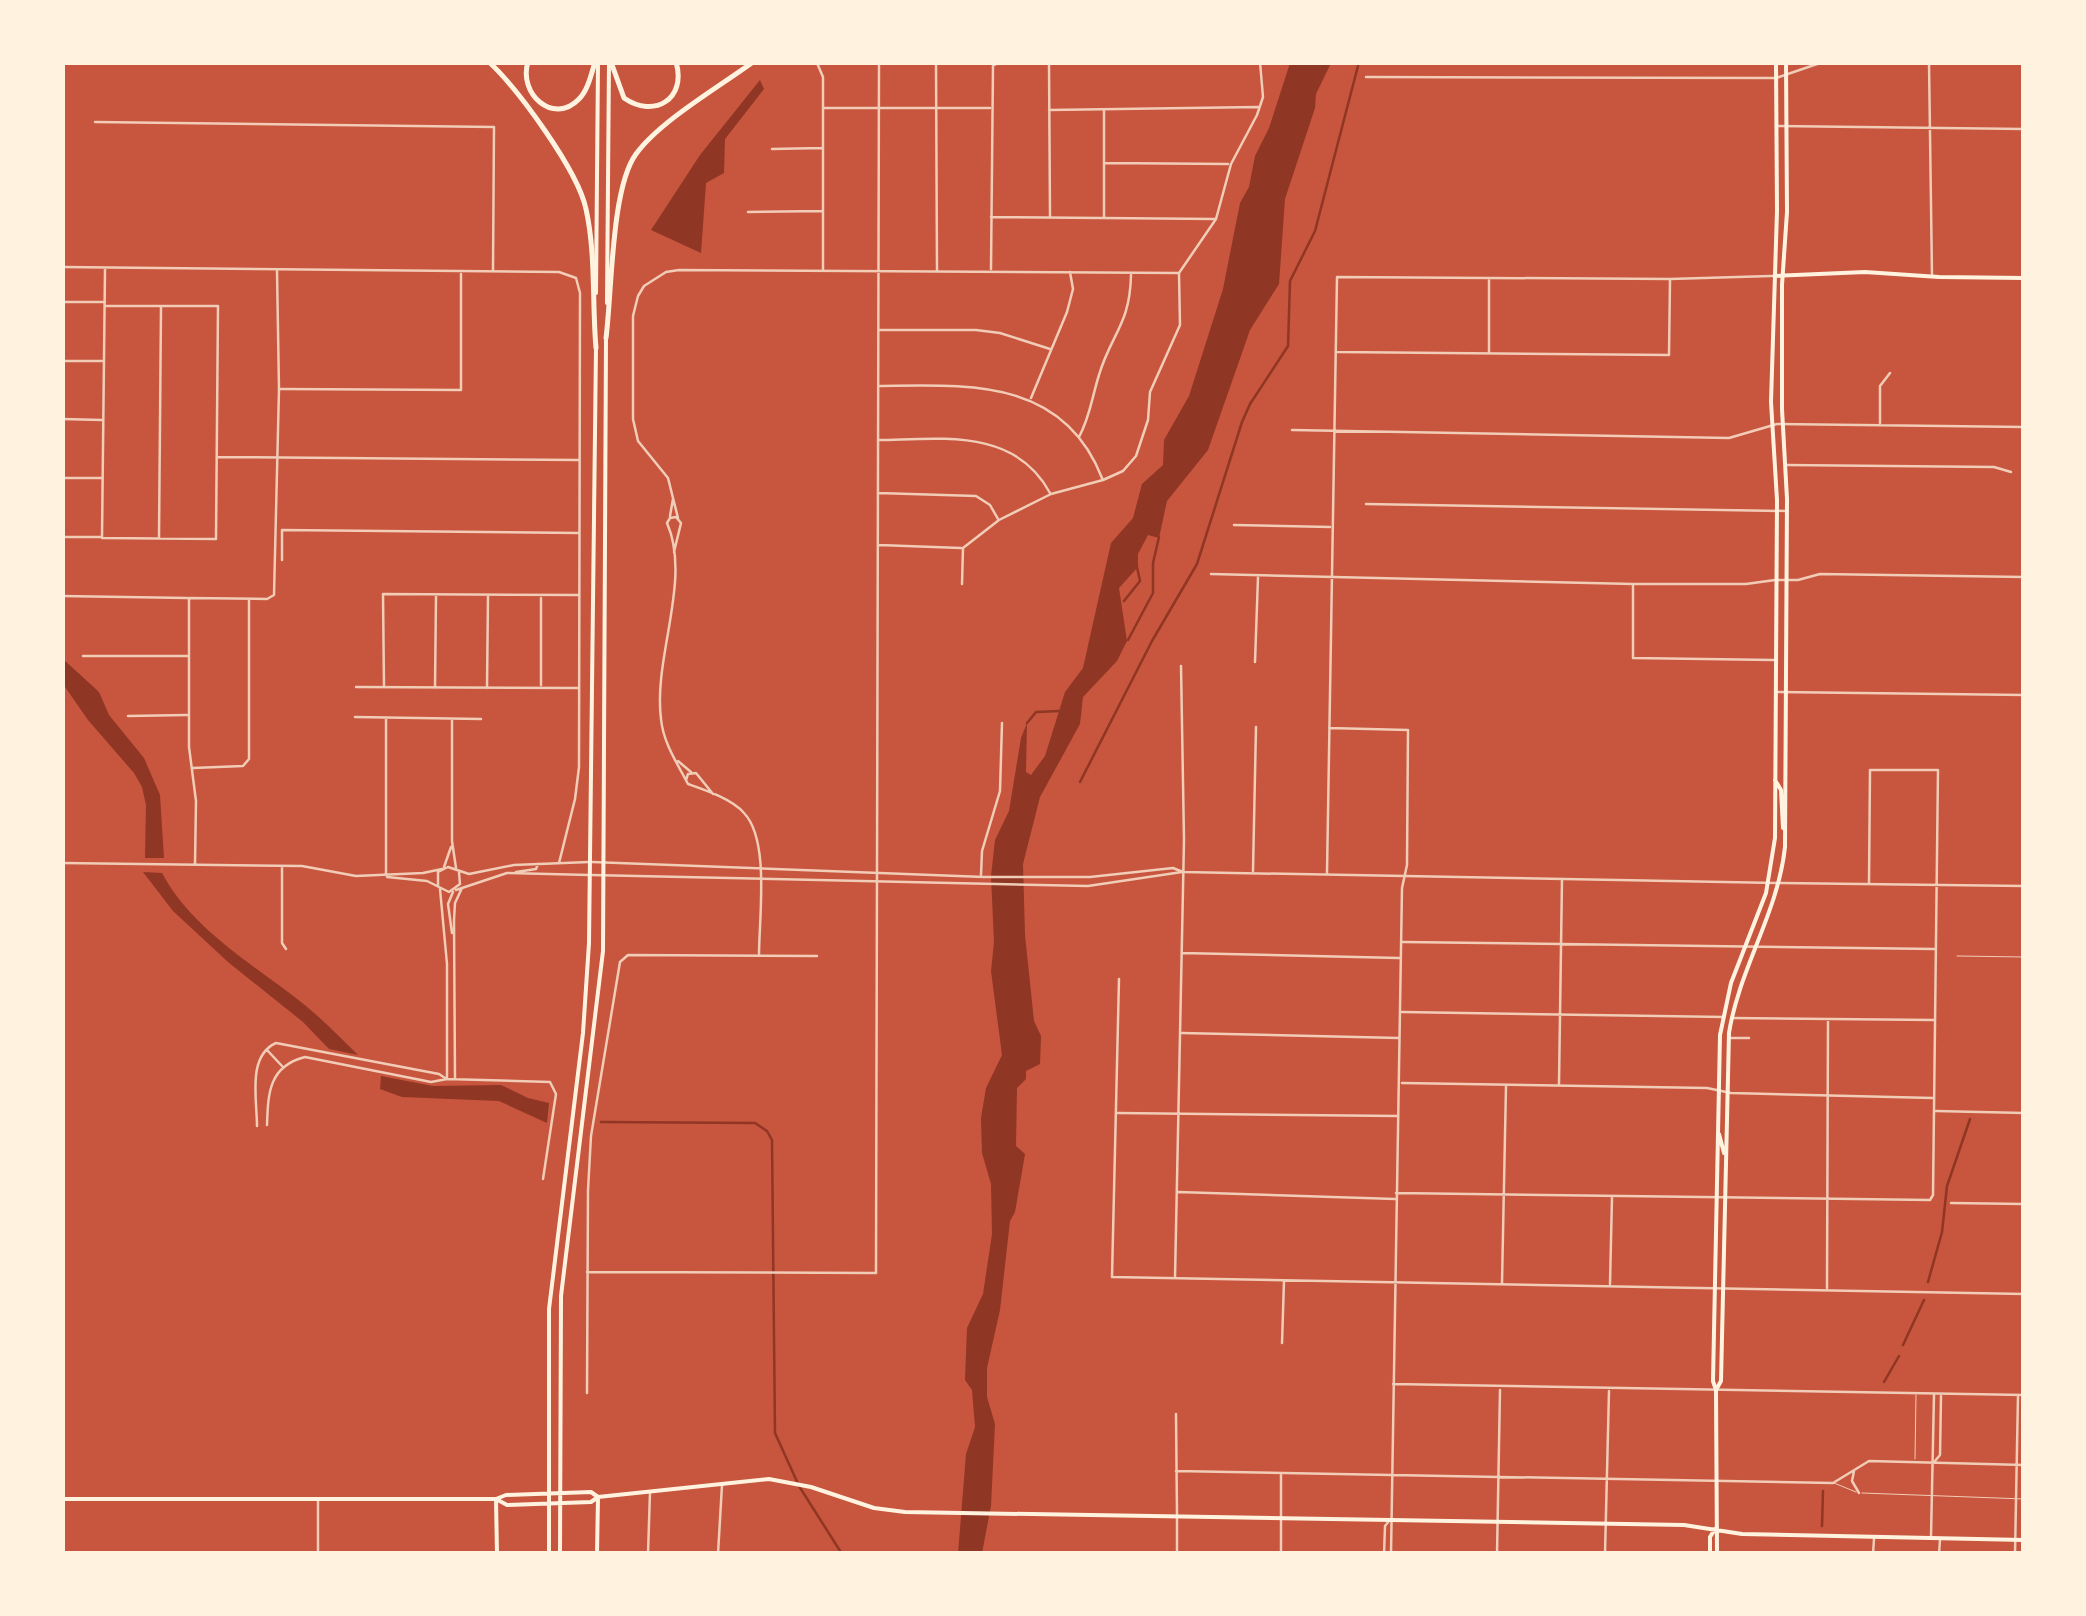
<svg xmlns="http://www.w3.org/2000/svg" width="2086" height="1616" font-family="'Fira Sans Condensed',sans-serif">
  <rect width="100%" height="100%" fill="#c8553d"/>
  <path fill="#8f3625" d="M 1290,63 L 1331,63 L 1316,94 L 1315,108 L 1285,199 L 1279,284 L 1250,330 L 1208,450 L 1167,501 L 1159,538 L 1148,535 L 1138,554 L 1138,567 L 1119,588 L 1127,641 L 1117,661 L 1083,697 L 1080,724 L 1040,797 L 1023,864 L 1025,935 L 1034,1021 L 1041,1036 L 1040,1064 L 1026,1071 L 1026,1079 L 1017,1088 L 1016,1146 L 1025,1154 L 1015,1212 L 1010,1221 L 1000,1310 L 987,1368 L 987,1397 L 995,1424 L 991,1506 L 982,1553 L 958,1554 L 966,1454 L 975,1427 L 972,1390 L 965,1380 L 967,1328 L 983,1294 L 992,1234 L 991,1184 L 982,1153 L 981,1118 L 986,1088 L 1002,1055 L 991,971 L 994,942 L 991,876 L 995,840 L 1009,811 L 1021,738 L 1027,723 L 1026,772 L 1031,775 L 1045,756 L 1065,692 L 1083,668 L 1111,543 L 1133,518 L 1142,484 L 1163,465 L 1164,440 L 1189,396 L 1223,289 L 1240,203 L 1249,187 L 1255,156 L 1269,128 Z
    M 760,80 L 764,89 L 725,139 L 724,173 L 706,183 L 701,253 L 651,230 L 700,155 Z
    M 63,659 L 99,692 L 109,715 L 144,758 L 160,795 L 164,858 L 145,858 L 146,805 L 142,787 L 134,773 L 88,720 L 63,684 Z
    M 143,872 L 162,873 C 193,931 255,965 306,1006 C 324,1021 341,1038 358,1055 L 329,1049 L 303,1022 L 228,962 L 173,911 Z
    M 381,1076 L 433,1086 L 501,1085 L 528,1098 L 549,1103 L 547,1123 L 499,1101 L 402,1097 L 380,1089 Z"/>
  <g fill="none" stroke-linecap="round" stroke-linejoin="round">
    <path stroke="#8f3625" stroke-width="2.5" d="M 1124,601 L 1140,581 L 1137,567
      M 1128,640 L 1153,593 L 1153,563 L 1159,537
      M 1027,723 L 1036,712 L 1059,711
      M 1080,782 L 1152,641 L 1197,564 L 1242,422 L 1250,404 L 1288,346 L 1290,281 L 1315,231 L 1359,62
      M 601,1122 L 755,1123 L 767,1131 L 772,1140 L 775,1433 L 799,1486 L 842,1554
      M 1928,1282 L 1942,1232 L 1947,1186 L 1970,1119
      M 1903,1345 L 1924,1300
      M 1884,1382 L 1899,1356
      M 1822,1526 L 1823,1491"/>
    <path stroke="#f1ccb7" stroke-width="1" d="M 1957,956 L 2024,957
      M 1915,1459 L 1916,1395
      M 1834,1483 L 1856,1492
      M 1862,1493 L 2024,1499"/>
    <path stroke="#f1ccb7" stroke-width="2.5" d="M 936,62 L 937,270
      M 1049,62 L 1050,216
      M 1929,62 L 1932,276
      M 817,63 L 823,77 L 823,269
      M 1366,77 L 1776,78 L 1823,62
      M 824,108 L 990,108
      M 1049,110 L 1258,107
      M 1104,110 L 1104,217
      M 95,122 L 494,127 L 493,271
      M 1778,126 L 2024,129
      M 772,149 L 822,148
      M 1104,163 L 1228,164
      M 748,212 L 822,211
      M 991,217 L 1215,219
      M 62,267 L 559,272 L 576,278 L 580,293 L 579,767 L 575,799 L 559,863
      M 991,269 L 993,65 L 1003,62
      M 62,302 L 105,302
      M 105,306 L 218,306 L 216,539 L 102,538 L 105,269
      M 880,330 L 976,330 L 1000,333 L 1050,349
      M 1337,352 L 1669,355 L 1670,280
      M 1489,352 L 1489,280
      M 62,361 L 103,361
      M 880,386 C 969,385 1063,378 1102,478
      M 281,389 L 461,390 L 461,274
      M 1031,398 L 1067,312 L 1073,289 L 1070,272
      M 62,419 L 102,420
      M 1880,423 L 1880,386 L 1890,373
      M 1292,430 L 1729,438 L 1777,424 L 2024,427
      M 1079,437 C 1090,417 1092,397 1099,375 C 1111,334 1130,325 1131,275
      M 879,440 C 943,439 1015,428 1050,493
      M 217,457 L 579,460
      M 1785,465 L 1994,467 L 2011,472
      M 62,478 L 102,478
      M 878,493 L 976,496 L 990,505 L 998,519
      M 1366,504 L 1786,511
      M 670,516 L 673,499
      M 670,518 L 667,523 C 692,580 653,657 661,719 C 663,742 677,763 688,784 C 705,790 732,799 744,813 C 770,840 759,918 759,955
      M 670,518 L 676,517 L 681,523 L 674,552
      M 678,518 L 668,478 L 638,441 L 633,419 L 633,316 L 638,296 L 644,286 L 666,272 L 679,270 L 1179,273
      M 1234,525 L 1330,527
      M 62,537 L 101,537
      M 159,538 L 161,307
      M 879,545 L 961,548
      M 282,560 L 282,530 L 579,533
      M 1211,574 L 1633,584 L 1746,584 L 1775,580
      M 962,584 L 963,548 L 999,520 L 1051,494 L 1103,480 L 1123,471 L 1136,456 L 1148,420 L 1150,392 L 1180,325 L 1179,273 L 1216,219 L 1231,164 L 1257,115 L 1263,97 L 1260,62
      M 1633,584 L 1633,658 L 1774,660
      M 62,596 L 187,598
      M 541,598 L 541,685
      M 83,656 L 187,656
      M 1255,662 L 1258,577
      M 356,687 L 578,688
      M 384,687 L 383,594 L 578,595
      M 435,688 L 436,596
      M 487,688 L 488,596
      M 1777,692 L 2024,695
      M 128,716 L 187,715
      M 355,717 L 481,719
      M 452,719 L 452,841 L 456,868
      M 1329,728 L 1408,730 L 1407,865 L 1402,888 L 1391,1554
      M 678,761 L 691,772
      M 193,768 L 243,766 L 249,759 L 249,599
      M 686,780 L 688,774 L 696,773 L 713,794
      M 62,863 L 302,866 L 356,876 L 423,873 L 442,869
      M 195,864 L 196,801 L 189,747 L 189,598 L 267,599 L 274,595 L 279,389 L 277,271
      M 282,867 L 282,943 L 286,949
      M 444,867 L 451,847
      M 1253,871 L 1256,727
      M 516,872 L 536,869 L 538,864
      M 1327,873 L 1337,277 L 1670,279 L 1771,276
      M 386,875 L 386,718
      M 981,875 L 982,851 L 1000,791 L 1002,723
      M 387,877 L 427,881 L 449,892 L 460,884 L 459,873
      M 1780,883 L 2024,886
      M 438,886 L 438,872 L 448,867 L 469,874 L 514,865 L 589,862
      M 440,889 L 447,964 L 447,1077
      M 456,890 L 507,873 L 589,875
      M 452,933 L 448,904 L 453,892
      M 1403,942 L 1935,949
      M 1182,953 L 1399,958
      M 1119,979 L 1112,1277 L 2024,1294
      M 1402,1012 L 1724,1017
      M 1732,1018 L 1934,1020
      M 1182,1033 L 1399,1038
      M 1730,1038 L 1749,1038
      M 267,1050 L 282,1066
      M 455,1079 L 454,920 L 455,903 L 462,888
      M 1402,1083 L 1707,1088 L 1731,1093 L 1933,1098
      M 1559,1084 L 1562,879
      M 1936,1111 L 2024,1113
      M 1118,1113 L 1398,1116
      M 267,1125 C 268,1093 269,1066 305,1057 L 431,1082 L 447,1079 L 550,1082 L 556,1094 L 543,1179
      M 257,1126 C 257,1099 247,1056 276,1043 L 439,1074 L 445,1078
      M 1178,1192 L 1395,1199
      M 1396,1193 L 1930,1200 L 1933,1195 L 1938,770 L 1870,770 L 1869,884
      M 1951,1203 L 2024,1204
      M 587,1272 L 876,1273 L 879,62
      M 1175,1278 L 1184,840 L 1181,666
      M 1502,1283 L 1506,1086
      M 1610,1284 L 1612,1197
      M 1827,1288 L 1828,1021
      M 1282,1343 L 1284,1281
      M 1393,1384 L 2024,1395
      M 587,1393 L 588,1190 L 591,1136 L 620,962 L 628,955 L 817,956
      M 1176,1414 L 1177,1515
      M 1935,1461 L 1940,1455 L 1941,1396
      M 1176,1471 L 1833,1483 L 1869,1461 L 2024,1465
      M 1854,1471 L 1852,1481 L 1859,1493
      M 318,1500 L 318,1554
      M 1931,1537 L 1934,1395
      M 648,1554 L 650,1492
      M 718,1554 L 722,1485
      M 1281,1554 L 1281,1475
      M 1384,1554 L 1385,1526 L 1389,1521
      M 1497,1554 L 1500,1390
      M 1605,1554 L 1609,1391
      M 1873,1554 L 1874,1539
      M 1939,1554 L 1940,1540
      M 2015,1554 L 2018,1395"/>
    <path stroke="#f1ccb7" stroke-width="2.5" d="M 1778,580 L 1798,580 L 1820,574 L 2024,577
      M 592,862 L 984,877 L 1090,877 L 1173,868 L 1183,872 L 1777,883
      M 591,875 L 1088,886 L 1182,872
      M 1177,1554 L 1177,1518"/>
    <path stroke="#fff3e0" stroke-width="4" d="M 1774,276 L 1865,272 L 1939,277 L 2024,278
      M 596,293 L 598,62
      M 607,303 L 609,62
      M 1775,780 L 1781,790 L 1783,828
      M 1719,1134 L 1724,1153
      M 1716,1390 L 1721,1381 L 1729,1033 C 1739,969 1778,913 1785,847 L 1787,499 L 1782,409 L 1782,285 L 1787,212 L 1786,62
      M 62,1499 L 496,1499 L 506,1495 L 591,1492 L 598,1497
      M 496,1499 L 507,1505 L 591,1502 L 598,1497 L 769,1479 L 811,1487 L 874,1508 L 905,1512 L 1684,1525 L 1742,1534 L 2024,1540
      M 496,1499 L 497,1554
      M 549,1554 L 549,1309 L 583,1033 L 589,943 L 596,347
      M 560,1554 L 561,1296 L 603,951 L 606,337
      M 597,1554 L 598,1497
      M 1710,1554 L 1710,1537 L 1715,1529
      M 1717,1554 L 1716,1390 L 1713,1381 L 1720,1035 L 1731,983 L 1766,893 L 1775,838 L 1777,500 L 1771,402 L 1777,211 L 1776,62"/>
    <path stroke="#fff3e0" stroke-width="5" d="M 489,62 C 519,90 578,171 586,209 C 596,254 592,303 596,348
      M 528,62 C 518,93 553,126 579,99 C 588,90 591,75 595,62
      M 611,62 L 624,98 C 654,119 687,99 676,62
      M 606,338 C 612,292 611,188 636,154 C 660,121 719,87 753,62"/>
  </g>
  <rect width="2086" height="1616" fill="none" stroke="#fff3e0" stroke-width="130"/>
</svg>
